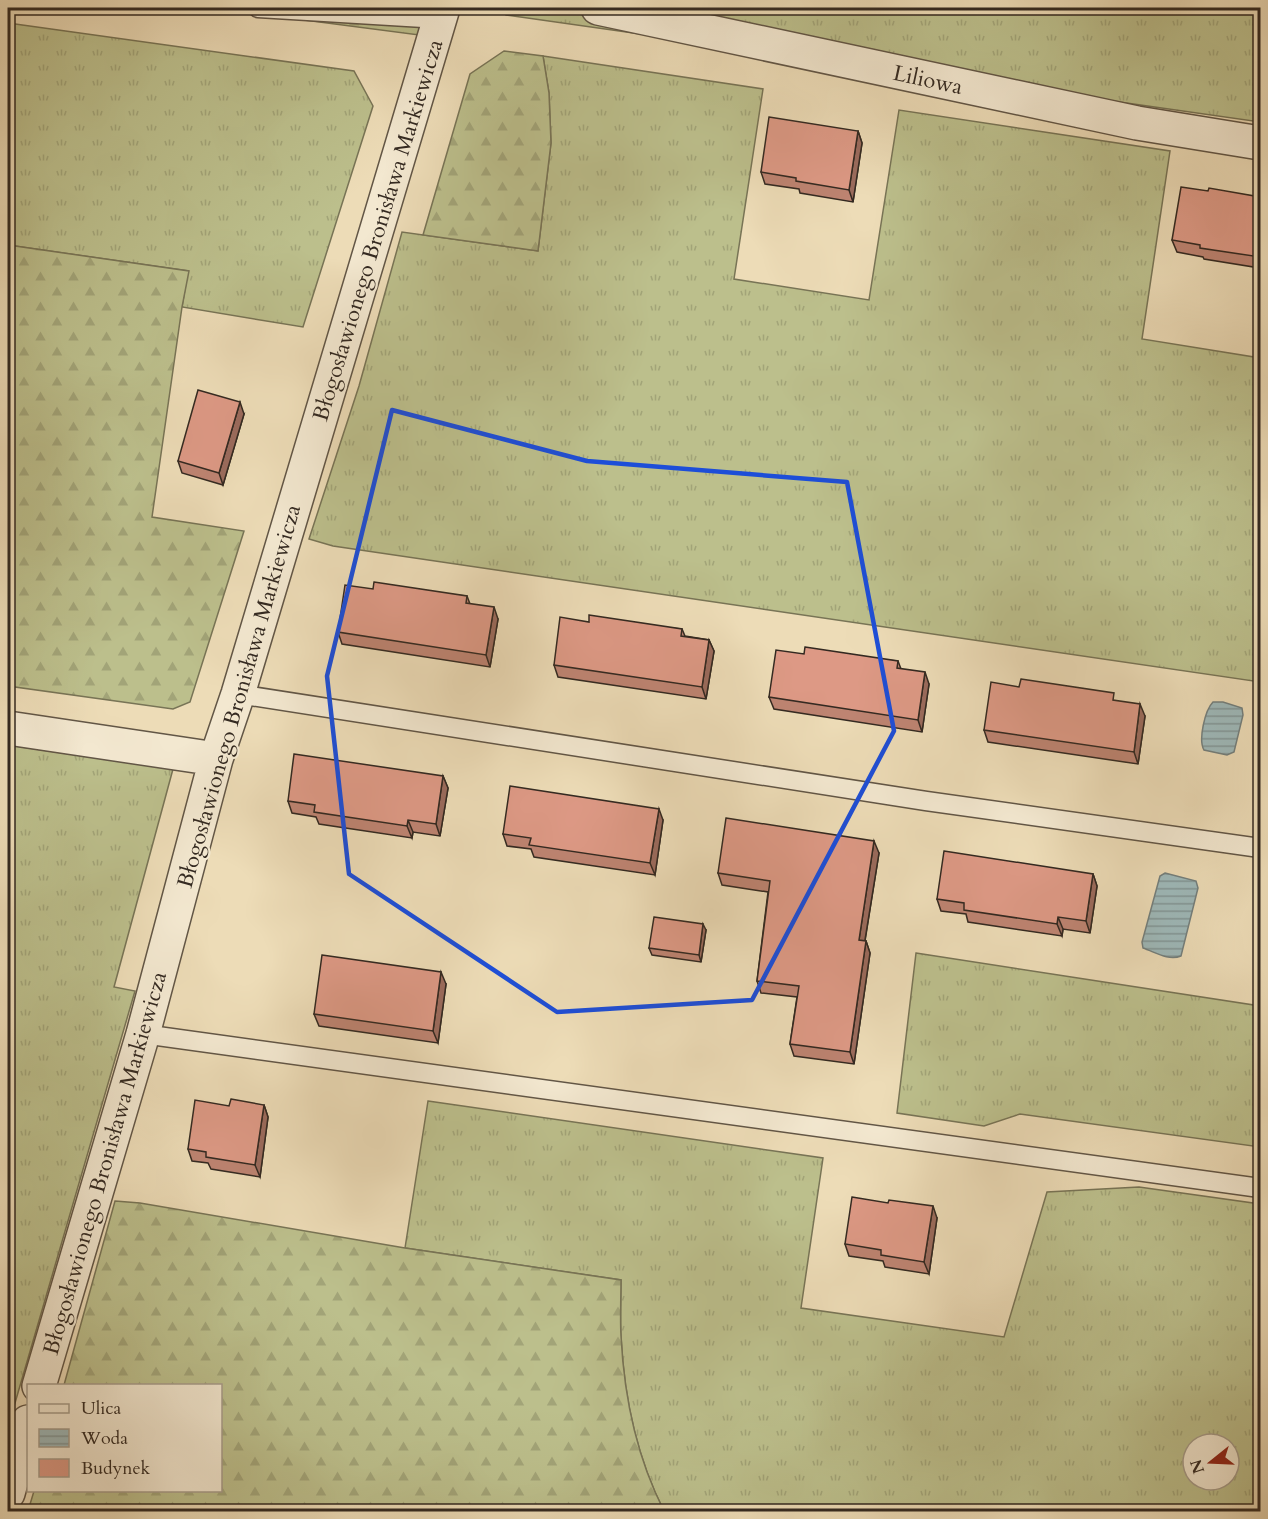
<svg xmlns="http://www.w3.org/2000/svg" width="1268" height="1519" font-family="Cardo,serif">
  <defs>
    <pattern id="grass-tufts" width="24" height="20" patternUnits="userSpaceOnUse" patternTransform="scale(1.5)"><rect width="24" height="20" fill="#bcbf8c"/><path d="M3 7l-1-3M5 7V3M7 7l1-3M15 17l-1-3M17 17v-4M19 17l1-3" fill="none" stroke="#a2a478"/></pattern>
    <pattern id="forest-firs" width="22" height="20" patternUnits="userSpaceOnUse" patternTransform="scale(1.5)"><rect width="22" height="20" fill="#bcbf8c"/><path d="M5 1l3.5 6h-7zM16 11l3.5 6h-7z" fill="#a2a478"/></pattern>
    <pattern id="water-rules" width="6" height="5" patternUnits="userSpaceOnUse" patternTransform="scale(1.5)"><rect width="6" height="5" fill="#9eb9ba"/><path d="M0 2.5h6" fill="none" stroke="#819697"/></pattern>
  </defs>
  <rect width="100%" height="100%" fill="#eddcb7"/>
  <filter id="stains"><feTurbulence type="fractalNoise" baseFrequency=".00333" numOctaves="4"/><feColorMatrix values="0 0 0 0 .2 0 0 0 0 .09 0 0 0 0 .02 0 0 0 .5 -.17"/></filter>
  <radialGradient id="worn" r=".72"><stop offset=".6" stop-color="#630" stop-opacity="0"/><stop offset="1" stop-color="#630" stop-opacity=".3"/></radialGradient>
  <path fill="url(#grass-tufts)" stroke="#787456" stroke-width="1.5" fill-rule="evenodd" d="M 499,8 L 1260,8 L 1260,122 L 506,15 Z
    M 8,23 L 354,71 L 373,106 L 303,327 L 182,307 L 188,271 L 8,245 Z
    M 543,56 L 763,89 L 734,279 L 869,300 L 899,110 L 1170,151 L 1142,339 L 1260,358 L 1260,682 L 333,546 L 309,539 L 359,386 L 402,232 L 538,251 L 551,143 L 549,93 Z
    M 8,745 L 173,769 L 114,987 L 135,991 L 8,1427 Z
    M 916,953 L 1260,1006 L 1260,1147 L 1020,1114 L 984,1126 L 897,1113 Z
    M 428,1101 L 823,1158 L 801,1308 L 1004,1337 L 1047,1192 L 1139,1187 L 1260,1204 L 1260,1511 L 664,1511 C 637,1458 624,1396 621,1336 C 620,1318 621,1299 621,1280 L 405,1248 ZM 1193,1444 L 1229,1444 L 1229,1480 L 1193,1480 Z"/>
  <path fill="url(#forest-firs)" stroke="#787456" stroke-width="1.5" d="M 211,8 L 426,8 L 419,35 Z
    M 504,51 L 543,56 L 549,93 L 551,143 L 538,251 L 423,235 L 470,74 Z
    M 8,245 L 189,271 L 182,307 L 152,517 L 244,531 L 190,702 L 173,709 L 8,686 Z
    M 115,1201 L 140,1203 L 405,1248 L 621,1280 C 621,1299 620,1318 621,1336 C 624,1396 637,1458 664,1511 L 28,1511 L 34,1491 L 220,1490 L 220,1386 L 64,1385 Z"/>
  <path fill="url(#water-rules)" stroke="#737f7d" stroke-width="1.5" d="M 1213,702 L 1223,702 L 1242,708 L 1243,715 L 1234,752 L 1227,755 L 1204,750 C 1198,740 1205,710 1213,702 Z
    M 1165,873 L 1196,881 L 1198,888 L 1181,956 C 1168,961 1155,952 1143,948 L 1142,942 L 1160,876 Z"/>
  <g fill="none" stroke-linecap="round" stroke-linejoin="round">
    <g stroke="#625646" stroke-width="21">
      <path id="lane" d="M 258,8 L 440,19
        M 238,694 L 926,801 L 1260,848
        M 143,1034 L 1260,1188"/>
    </g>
    <g stroke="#625646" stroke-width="36">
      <path id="street" d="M 598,8 L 1137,123 L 1260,143
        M 8,728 L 216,759
        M 39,1386 L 143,1034 L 216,759 L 238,694 L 443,8
        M 8,1493 L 28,1422"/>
    </g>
    <use href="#lane" stroke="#f3e8d0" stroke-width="18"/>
    <use href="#street" stroke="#f3e8d0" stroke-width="33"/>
  </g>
  <path fill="#be8472" stroke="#332921" stroke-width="1.5" d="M 858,131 L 862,143 L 853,202 L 800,193 L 799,189 L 765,184 L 761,172 Z
    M 1208,191 L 1260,197 L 1260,268 L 1204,259 L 1203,257 L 1177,252 L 1172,240 Z
    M 244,414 L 223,485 L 182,473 L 178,461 Z
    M 373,589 L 467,596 L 470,604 L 498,619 L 490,667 L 342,644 L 338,632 Z
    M 589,622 L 682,629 L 685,636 L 709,640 L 714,651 L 706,699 L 558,677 L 554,665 Z
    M 804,654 L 898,661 L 901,669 L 929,684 L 922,732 L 774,709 L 769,697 Z
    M 1019,687 L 1117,701 L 1145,716 L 1138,764 L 988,742 L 984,730 Z
    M 443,776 L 448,788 L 440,836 L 413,832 L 412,838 L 319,824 L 316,817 L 292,813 L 288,801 Z
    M 663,820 L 655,875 L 534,857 L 531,849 L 507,846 L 503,834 Z
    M 879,853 L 865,941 L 866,941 L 870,953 L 854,1064 L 794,1056 L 790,1044 L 797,997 L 761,993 L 757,981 L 768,892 L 722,885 L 718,873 Z
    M 1093,874 L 1097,886 L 1090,933 L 1063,929 L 1062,936 L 968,922 L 966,914 L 941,911 L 937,899 Z
    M 1260,910 L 1260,959 L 1259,959 L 1255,947 Z
    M 706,930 L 701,962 L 652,955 L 649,948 Z
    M 446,984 L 438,1043 L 319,1026 L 314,1014 Z
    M 264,1105 L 268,1117 L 260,1177 L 211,1169 L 208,1163 L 192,1161 L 188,1149 Z
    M 937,1218 L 929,1274 L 885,1267 L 883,1261 L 849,1256 L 845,1244 Z"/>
  <path fill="#9b6b5d" stroke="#332921" stroke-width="1.5" d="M 858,131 L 862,143 L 853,202 L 849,190 Z
    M 240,402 L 244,414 L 223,485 L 219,473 Z
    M 494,607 L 498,619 L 490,667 L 486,655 Z
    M 709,640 L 714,651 L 706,699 L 702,687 Z
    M 925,672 L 929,684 L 922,732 L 918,720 Z
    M 1140,704 L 1145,716 L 1138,764 L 1134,752 Z
    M 443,776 L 448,788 L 440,836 L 436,824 Z
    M 659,809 L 663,820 L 655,875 L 650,863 Z
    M 408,820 L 413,832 L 412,838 L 407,826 Z
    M 874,841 L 879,853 L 863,952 L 859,940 Z
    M 1093,874 L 1097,886 L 1090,933 L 1086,921 Z
    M 1058,917 L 1063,929 L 1062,936 L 1057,924 Z
    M 703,924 L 706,930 L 701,962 L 699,955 Z
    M 866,941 L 870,953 L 854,1064 L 850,1052 Z
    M 441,972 L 446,984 L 438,1043 L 433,1031 Z
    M 264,1105 L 268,1117 L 260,1177 L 255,1165 Z
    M 933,1206 L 937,1218 L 929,1274 L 924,1262 Z"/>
  <path fill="#dd9985" stroke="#332921" stroke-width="1.5" d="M 769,117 L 858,131 L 849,190 L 796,181 L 796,178 L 761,172 Z
    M 1181,187 L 1208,191 L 1209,188 L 1260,197 L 1260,257 L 1200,248 L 1200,245 L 1172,240 Z
    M 198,390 L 240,402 L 219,473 L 178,461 Z
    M 374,582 L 467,596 L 466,603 L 494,607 L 486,655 L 338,632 L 345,585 L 373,589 Z
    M 589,615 L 682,629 L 681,636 L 709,640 L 702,687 L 554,665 L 560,617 L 589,622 Z
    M 805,647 L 898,661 L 897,668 L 925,672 L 918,720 L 769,697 L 776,650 L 804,654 Z
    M 1021,679 L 1114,693 L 1113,700 L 1140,704 L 1134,752 L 984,730 L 991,682 L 1019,687 Z
    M 294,754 L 443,776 L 436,824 L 408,820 L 407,826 L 314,812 L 315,805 L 288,801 Z
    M 510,786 L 659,809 L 650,863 L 529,845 L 531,838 L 503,834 Z
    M 726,818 L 874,841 L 859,940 L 866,941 L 850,1052 L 790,1044 L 799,986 L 757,981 L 770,881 L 718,873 Z
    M 944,851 L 1093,874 L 1086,921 L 1058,917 L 1057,924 L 964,910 L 964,903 L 937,899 Z
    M 1260,910 L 1260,947 L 1255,947 Z
    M 654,917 L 703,924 L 699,955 L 649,948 Z
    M 322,955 L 441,972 L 433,1031 L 314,1014 Z
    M 231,1099 L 264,1105 L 255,1165 L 206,1157 L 206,1152 L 188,1149 L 195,1100 L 229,1106 Z
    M 852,1197 L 888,1203 L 889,1200 L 933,1206 L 924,1262 L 881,1255 L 881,1250 L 845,1244 Z"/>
  <path fill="none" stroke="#1d4ed8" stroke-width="4.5" stroke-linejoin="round" d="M 392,410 L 587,461 L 847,482 L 894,731 L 752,1000 L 557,1012 L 349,874 L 327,676 Z"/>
  <g text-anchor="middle" stroke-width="4.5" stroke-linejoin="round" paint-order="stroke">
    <g font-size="22" fill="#332921" stroke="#f3e8d0">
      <text transform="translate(928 79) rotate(12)" y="8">Liliowa</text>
      <text transform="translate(377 230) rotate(-73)" y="8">Błogosławionego Bronisława Markiewicza</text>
      <text transform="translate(238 696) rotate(-74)" y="8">Błogosławionego Bronisława Markiewicza</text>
      <text transform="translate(104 1163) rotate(-74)" y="8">Błogosławionego Bronisława Markiewicza</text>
    </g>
  </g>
  <rect width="1268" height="1519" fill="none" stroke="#eddcb7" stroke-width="30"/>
  <rect x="9" y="9" width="1250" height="1501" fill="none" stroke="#332921" stroke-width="3"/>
  <rect x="15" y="15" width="1238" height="1489" fill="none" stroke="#332921" stroke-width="1.5"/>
  <rect x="27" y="1384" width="195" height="108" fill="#f3e8d0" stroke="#a69c8a" stroke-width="1.5"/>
  <rect x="39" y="1404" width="30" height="9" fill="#f3e8d0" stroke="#a69c8a" stroke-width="1.5"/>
  <text x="81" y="1414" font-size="18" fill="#332921">Ulica</text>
  <rect x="39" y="1429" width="30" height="18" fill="url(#water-rules)" stroke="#a69c8a" stroke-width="1.5"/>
  <text x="81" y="1444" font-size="18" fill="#332921">Woda</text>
  <rect x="39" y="1459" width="30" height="18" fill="#dd9985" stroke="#a69c8a" stroke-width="1.5"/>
  <text x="81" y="1474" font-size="18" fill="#332921">Budynek</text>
  <g transform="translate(1211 1462) rotate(252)"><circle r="28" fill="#f3e8d0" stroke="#a69c8a" stroke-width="1.5"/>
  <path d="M0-4.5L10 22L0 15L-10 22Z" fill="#8f2418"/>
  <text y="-9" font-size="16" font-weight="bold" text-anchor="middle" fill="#332921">N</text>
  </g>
  <rect width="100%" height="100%" filter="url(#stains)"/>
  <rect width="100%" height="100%" fill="url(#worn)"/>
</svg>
